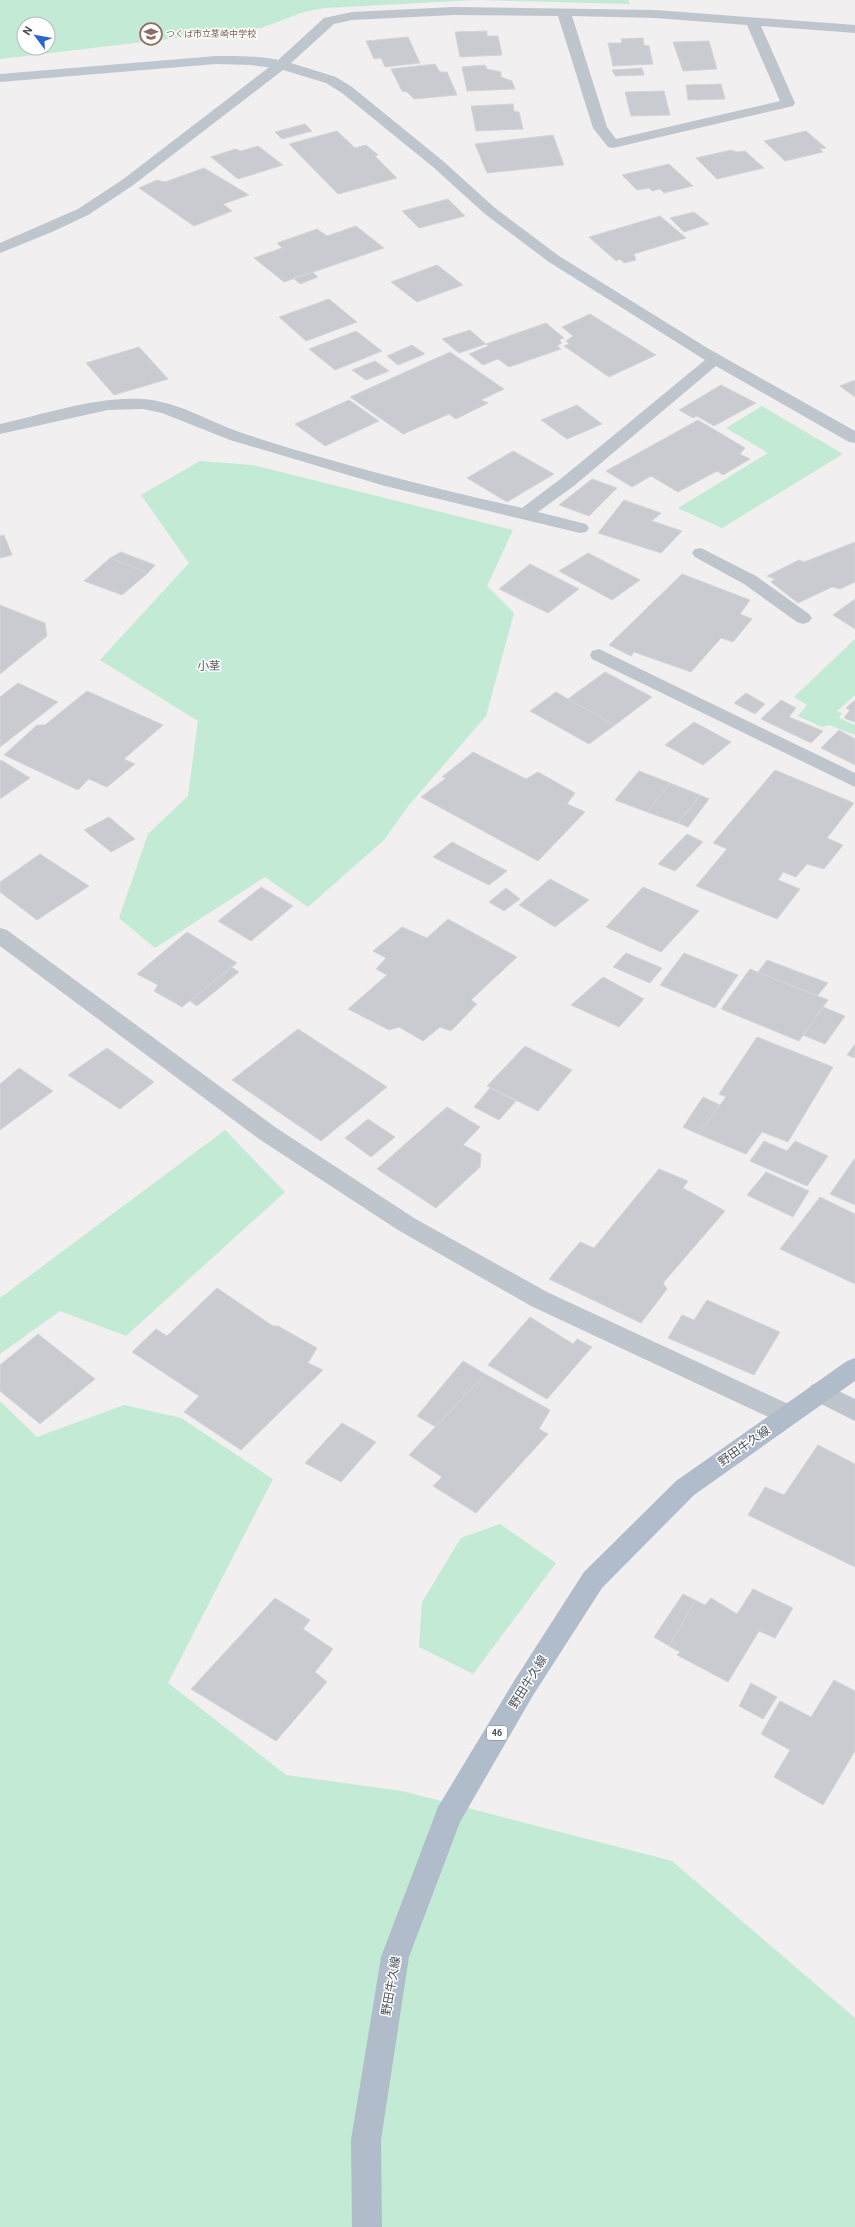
<svg xmlns="http://www.w3.org/2000/svg" width="855" height="2227" font-family="Roboto,'Noto Sans JP',sans-serif">
  <rect width="100%" height="100%" fill="#f1efef"/>
  <path fill="#c2ead5" fill-rule="evenodd" d="M 0,0 L 628,0 L 630,4 L 476,0 L 325,8 L 304,12 L 261,28 L 0,59 ZM 24,24 L 48,24 L 48,48 L 24,48 Z
    M 762,406 L 843,454 L 722,528 L 678,508 L 768,453 L 726,428 Z
    M 200,461 L 253,465 L 513,530 L 487,586 L 514,613 L 486,716 L 409,805 L 384,840 L 308,907 L 265,877 L 155,948 L 119,918 L 148,834 L 188,796 L 198,721 L 100,660 L 189,563 L 141,495 Z
    M 855,639 L 855,695 L 837,711 L 842,713 L 839,718 L 855,725 L 855,735 L 829,725 L 822,727 L 798,716 L 807,705 L 794,697 Z
    M 225,1130 L 285,1192 L 126,1336 L 60,1311 L 0,1354 L 0,1298 Z
    M 0,1401 L 37,1437 L 124,1405 L 181,1418 L 273,1479 L 168,1683 L 286,1775 L 402,1791 L 672,1861 L 855,2018 L 855,2227 L 0,2227 Z
    M 500,1524 L 556,1563 L 473,1674 L 419,1647 L 422,1602 L 461,1538 Z"/>
  <path fill="#c9cbd1" stroke="#d3d5d9" d="M 487,31 L 487,36 L 498,36 L 502,55 L 460,57 L 455,32 Z
    M 408,37 L 420,63 L 385,67 L 381,58 L 374,59 L 366,41 Z
    M 643,38 L 644,45 L 649,46 L 653,64 L 613,66 L 608,43 L 622,43 L 621,39 Z
    M 709,41 L 717,69 L 683,71 L 673,42 Z
    M 435,64 L 440,72 L 447,72 L 457,95 L 414,99 L 407,92 L 402,91 L 391,69 Z
    M 485,65 L 487,69 L 501,72 L 501,77 L 512,81 L 515,89 L 467,91 L 462,67 Z
    M 642,68 L 644,75 L 615,76 L 612,70 Z
    M 721,84 L 725,99 L 688,100 L 686,85 Z
    M 664,91 L 670,115 L 631,116 L 625,92 Z
    M 513,104 L 514,111 L 519,112 L 523,129 L 476,131 L 471,106 Z
    M 305,124 L 312,131 L 282,139 L 275,132 Z
    M 337,131 L 355,148 L 366,145 L 378,155 L 375,156 L 397,178 L 338,194 L 289,144 Z
    M 806,131 L 826,148 L 820,149 L 823,152 L 785,161 L 764,141 Z
    M 553,135 L 564,165 L 487,173 L 475,144 Z
    M 258,146 L 283,165 L 238,179 L 211,157 L 235,149 L 241,151 Z
    M 731,150 L 736,152 L 745,151 L 764,168 L 717,179 L 696,158 Z
    M 669,164 L 693,186 L 664,193 L 660,189 L 652,191 L 649,188 L 637,190 L 622,175 Z
    M 204,168 L 249,195 L 223,204 L 232,211 L 194,226 L 139,188 L 157,180 L 165,182 Z
    M 448,199 L 465,216 L 419,228 L 402,211 Z
    M 694,212 L 709,224 L 684,232 L 670,218 Z
    M 660,216 L 686,238 L 634,254 L 636,260 L 624,263 L 620,259 L 616,261 L 589,237 Z
    M 356,226 L 384,248 L 284,282 L 254,258 L 282,248 L 277,243 L 317,229 L 327,236 Z
    M 437,265 L 463,285 L 417,302 L 391,282 Z
    M 312,272 L 318,277 L 300,284 L 293,278 Z
    M 329,299 L 357,322 L 306,341 L 279,317 Z
    M 590,314 L 656,355 L 609,377 L 564,346 L 569,344 L 566,341 L 573,336 L 562,327 Z
    M 546,323 L 564,338 L 559,340 L 562,343 L 557,346 L 561,349 L 509,367 L 498,359 L 483,365 L 469,354 L 488,346 L 486,344 Z
    M 470,330 L 486,344 L 459,353 L 442,339 Z
    M 356,331 L 382,351 L 335,370 L 309,349 Z
    M 412,345 L 425,354 L 398,365 L 387,356 Z
    M 139,347 L 168,379 L 114,395 L 86,363 Z
    M 450,352 L 504,389 L 481,400 L 488,403 L 456,419 L 449,414 L 403,434 L 350,397 Z
    M 375,361 L 389,371 L 366,380 L 352,370 Z
    M 855,380 L 855,397 L 840,386 Z
    M 721,385 L 756,403 L 714,426 L 697,416 L 693,418 L 679,410 Z
    M 349,400 L 379,421 L 325,446 L 295,424 Z
    M 577,405 L 602,424 L 567,439 L 541,420 Z
    M 698,420 L 745,448 L 740,454 L 750,459 L 723,475 L 717,471 L 678,492 L 651,476 L 632,487 L 606,471 Z
    M 513,451 L 554,474 L 507,502 L 467,478 Z
    M 592,479 L 617,488 L 589,516 L 559,505 Z
    M 624,500 L 661,513 L 652,521 L 682,531 L 661,553 L 598,533 Z
    M 4,535 L 12,555 L 0,558 L 0,536 Z
    M 855,542 L 855,582 L 840,589 L 832,587 L 798,603 L 771,582 L 775,579 L 767,576 L 799,560 L 804,562 Z
    M 121,552 L 155,565 L 148,573 L 110,558 Z
    M 588,553 L 640,580 L 612,600 L 559,571 Z
    M 110,558 L 148,573 L 122,595 L 84,581 Z
    M 530,564 L 579,589 L 548,613 L 499,589 Z
    M 682,574 L 750,600 L 740,614 L 752,619 L 733,642 L 721,638 L 691,672 L 634,652 L 631,656 L 609,645 Z
    M 855,599 L 855,629 L 833,615 Z
    M 0,605 L 45,623 L 47,636 L 0,674 Z
    M 605,672 L 652,697 L 615,725 L 568,699 Z
    M 18,683 L 58,702 L 0,747 L 0,697 Z
    M 87,691 L 163,725 L 124,759 L 135,764 L 107,787 L 89,779 L 78,790 L 4,755 L 37,725 L 45,725 Z
    M 556,692 L 568,699 L 615,725 L 589,744 L 530,711 Z
    M 746,693 L 765,704 L 755,714 L 734,703 Z
    M 781,700 L 796,708 L 789,717 L 823,731 L 811,743 L 761,719 Z
    M 855,700 L 855,722 L 844,718 L 850,710 L 846,708 Z
    M 694,722 L 731,742 L 703,765 L 665,745 Z
    M 839,730 L 855,739 L 855,765 L 821,748 Z
    M 473,752 L 526,779 L 538,772 L 575,793 L 567,804 L 585,812 L 538,861 L 421,797 L 446,778 L 442,777 Z
    M 1,760 L 30,778 L 0,799 L 0,761 Z
    M 775,770 L 854,803 L 827,838 L 843,845 L 824,869 L 807,864 L 796,877 L 783,872 L 778,880 L 800,889 L 777,919 L 696,886 L 727,849 L 713,843 Z
    M 639,771 L 670,783 L 647,812 L 615,800 Z
    M 670,783 L 700,795 L 678,823 L 647,812 Z
    M 700,795 L 709,799 L 688,827 L 678,823 Z
    M 109,817 L 135,839 L 111,852 L 84,830 Z
    M 687,834 L 703,842 L 675,871 L 658,864 Z
    M 452,842 L 507,871 L 489,885 L 433,857 Z
    M 40,854 L 89,886 L 37,920 L 0,892 L 0,882 Z
    M 550,879 L 589,900 L 555,927 L 519,905 Z
    M 261,887 L 293,906 L 251,941 L 218,921 Z
    M 643,887 L 699,911 L 661,952 L 606,927 Z
    M 506,888 L 520,899 L 504,911 L 489,902 Z
    M 448,919 L 517,957 L 471,1000 L 477,1004 L 451,1031 L 440,1027 L 423,1041 L 399,1027 L 389,1030 L 348,1009 L 387,975 L 376,969 L 386,958 L 373,951 L 402,927 L 427,938 Z
    M 187,932 L 237,963 L 182,1007 L 154,991 L 158,985 L 137,974 Z
    M 626,953 L 662,968 L 650,983 L 613,967 Z
    M 684,953 L 738,975 L 715,1008 L 660,985 Z
    M 767,960 L 828,983 L 817,996 L 758,972 Z
    M 231,967 L 239,972 L 197,1006 L 190,1001 Z
    M 750,969 L 828,1000 L 799,1041 L 721,1009 Z
    M 603,977 L 644,999 L 619,1027 L 571,1005 Z
    M 823,1007 L 845,1016 L 825,1044 L 803,1035 Z
    M 298,1029 L 387,1087 L 321,1141 L 232,1080 Z
    M 757,1037 L 833,1067 L 788,1142 L 762,1132 L 746,1154 L 698,1134 L 726,1097 L 719,1094 Z
    M 855,1044 L 855,1058 L 847,1055 Z
    M 525,1046 L 572,1070 L 538,1111 L 487,1086 Z
    M 107,1048 L 154,1082 L 120,1109 L 68,1075 Z
    M 19,1068 L 53,1091 L 0,1130 L 0,1084 Z
    M 490,1088 L 516,1101 L 499,1120 L 474,1107 Z
    M 703,1097 L 720,1105 L 698,1134 L 683,1127 Z
    M 447,1107 L 480,1127 L 463,1145 L 481,1154 L 480,1167 L 436,1208 L 377,1169 Z
    M 368,1119 L 395,1137 L 371,1157 L 345,1138 Z
    M 764,1141 L 787,1151 L 795,1141 L 828,1156 L 807,1186 L 750,1161 Z
    M 855,1158 L 855,1205 L 830,1194 Z
    M 659,1169 L 688,1181 L 683,1188 L 725,1211 L 663,1283 L 667,1289 L 641,1323 L 549,1279 L 580,1242 L 594,1248 Z
    M 766,1172 L 809,1191 L 793,1217 L 747,1195 Z
    M 820,1197 L 855,1214 L 855,1284 L 780,1249 Z
    M 217,1288 L 273,1326 L 278,1326 L 317,1348 L 308,1363 L 323,1370 L 241,1450 L 184,1412 L 199,1396 L 132,1352 L 156,1329 L 167,1336 Z
    M 707,1300 L 780,1332 L 754,1375 L 668,1338 L 682,1315 L 694,1320 Z
    M 530,1317 L 573,1344 L 577,1339 L 592,1347 L 547,1399 L 488,1365 Z
    M 38,1334 L 95,1379 L 40,1424 L 0,1391 L 0,1365 Z
    M 463,1361 L 485,1374 L 436,1427 L 417,1416 Z
    M 485,1374 L 550,1410 L 539,1429 L 548,1434 L 476,1513 L 433,1486 L 442,1477 L 409,1455 Z
    M 342,1423 L 376,1442 L 341,1482 L 305,1463 Z
    M 818,1445 L 855,1464 L 855,1567 L 748,1515 L 765,1487 L 784,1495 Z
    M 753,1589 L 793,1608 L 775,1638 L 759,1631 L 728,1682 L 677,1655 L 680,1652 L 669,1646 L 695,1600 L 705,1605 L 711,1598 L 737,1614 Z
    M 683,1594 L 695,1600 L 669,1646 L 654,1637 Z
    M 275,1598 L 310,1620 L 303,1629 L 333,1649 L 315,1672 L 327,1682 L 276,1741 L 191,1689 Z
    M 834,1680 L 855,1691 L 855,1751 L 823,1805 L 774,1777 L 790,1750 L 761,1734 L 780,1701 L 811,1717 Z
    M 751,1683 L 777,1697 L 763,1719 L 739,1706 Z"/>
  <g fill="none" stroke-linecap="round" stroke-linejoin="round">
    <path fill="#bfc5cc" fill-rule="evenodd" d="M 701,548 L 756,576 L 809,614 L 812,618 L 809,622 L 803,624 L 797,622 L 744,584 L 695,557 L 692,553 L 695,549 Z"/>
    <path fill="#bfc5cc" fill-rule="evenodd" d="M 454,7 L 655,10 L 855,25 L 855,33 L 761,26 L 795,103 L 793,106 L 613,148 L 608,147 L 593,128 L 558,16 L 454,15 L 352,20 L 334,24 L 291,63 L 336,77 L 352,87 L 443,161 L 495,208 L 559,256 L 709,349 L 855,431 L 855,443 L 849,442 L 716,366 L 575,485 L 538,512 L 586,524 L 589,528 L 586,532 L 580,533 L 385,486 L 230,440 L 162,413 L 143,409 L 108,410 L 0,434 L 0,424 C 45,414 97,396 142,399 C 177,401 210,422 242,433 C 334,463 428,487 522,508 L 563,477 L 705,360 L 549,262 L 485,214 L 433,167 L 342,93 L 326,83 L 283,70 L 132,186 L 88,215 L 52,232 L 0,253 L 0,243 L 78,209 L 122,180 L 276,62 L 324,18 L 352,12 ZM 572,16 L 655,18 L 747,25 L 780,101 L 616,139 L 607,127 Z
      M 599,649 L 855,773 L 855,787 L 592,659 L 590,655 L 592,651 Z
      M 0,928 L 7,930 L 275,1127 L 414,1218 L 547,1292 L 797,1408 L 800,1415 L 797,1422 L 788,1425 L 779,1422 L 531,1306 L 398,1230 L 259,1139 L 0,946 Z
      M 820,1382 L 855,1399 L 855,1421 L 811,1399 L 808,1392 L 811,1385 Z"/>
    <path fill="#bec6d0" fill-rule="evenodd" d="M 216,56 C 229,56 281,55 288,65 L 281,69 L 251,65 L 216,64 L 0,82 L 0,74 Z"/>
    <path fill="#b1bccb" fill-rule="evenodd" d="M 855,1358 L 855,1381 L 694,1495 L 602,1588 L 532,1697 L 460,1822 L 409,1957 L 381,2140 L 382,2227 L 352,2227 L 351,2140 L 381,1957 L 438,1807 L 514,1681 L 584,1572 L 676,1481 L 847,1361 Z"/>
  </g>
  <defs>
    <g id="school-ring" transform="scale(1.15)"><circle r="9.5" fill="#fff" stroke="#8d6e63" stroke-width="1.5"/><path d="M0-5L7-2L0 1L-7-2ZM-4 1L0 2.5L4 1V4Q0 6-4 4Z" fill="#8d6e63"/></g>
  </defs>
  <g fill-rule="evenodd">
    <use href="#school-ring" x="151" y="34"/>
  </g>
  <g text-anchor="middle" stroke-width="3" stroke-linejoin="round" paint-order="stroke">
    <g font-size="9" fill="#785e54" stroke="#fff" text-anchor="start">
      <text x="166" y="37">つくば市立茎崎中学校</text>
    </g>
    <rect fill="#fff" stroke="#80848c" stroke-width="1" x="487" y="1726" width="20" height="14" rx="3"/>
    <g font-size="9" font-weight="bold" fill="#49505a">
      <text x="497" y="1736">46</text>
    </g>
    <g font-size="12" fill="#5c5e63" stroke="#fff">
      <text x="209" y="670">小茎</text>
    </g>
    <g font-size="12" fill="#49505a" stroke="#fff">
      <text transform="translate(744 1446) rotate(-35)" y="4">野田牛久線</text>
      <text transform="translate(528 1682) rotate(-58)" y="4">野田牛久線</text>
      <text transform="translate(391 1986) rotate(-80)" y="4">野田牛久線</text>
    </g>
  </g>
  <g transform="translate(36 36) rotate(302)"><circle r="19" fill="#ffffff" stroke="#b6b9bd"/>
  <path d="M0-3L7 15L0 10L-7 15Z" fill="#2c65ce"/>
  <text y="-6" font-size="11" font-weight="bold" text-anchor="middle" fill="#49505a">N</text>
  </g>
</svg>
